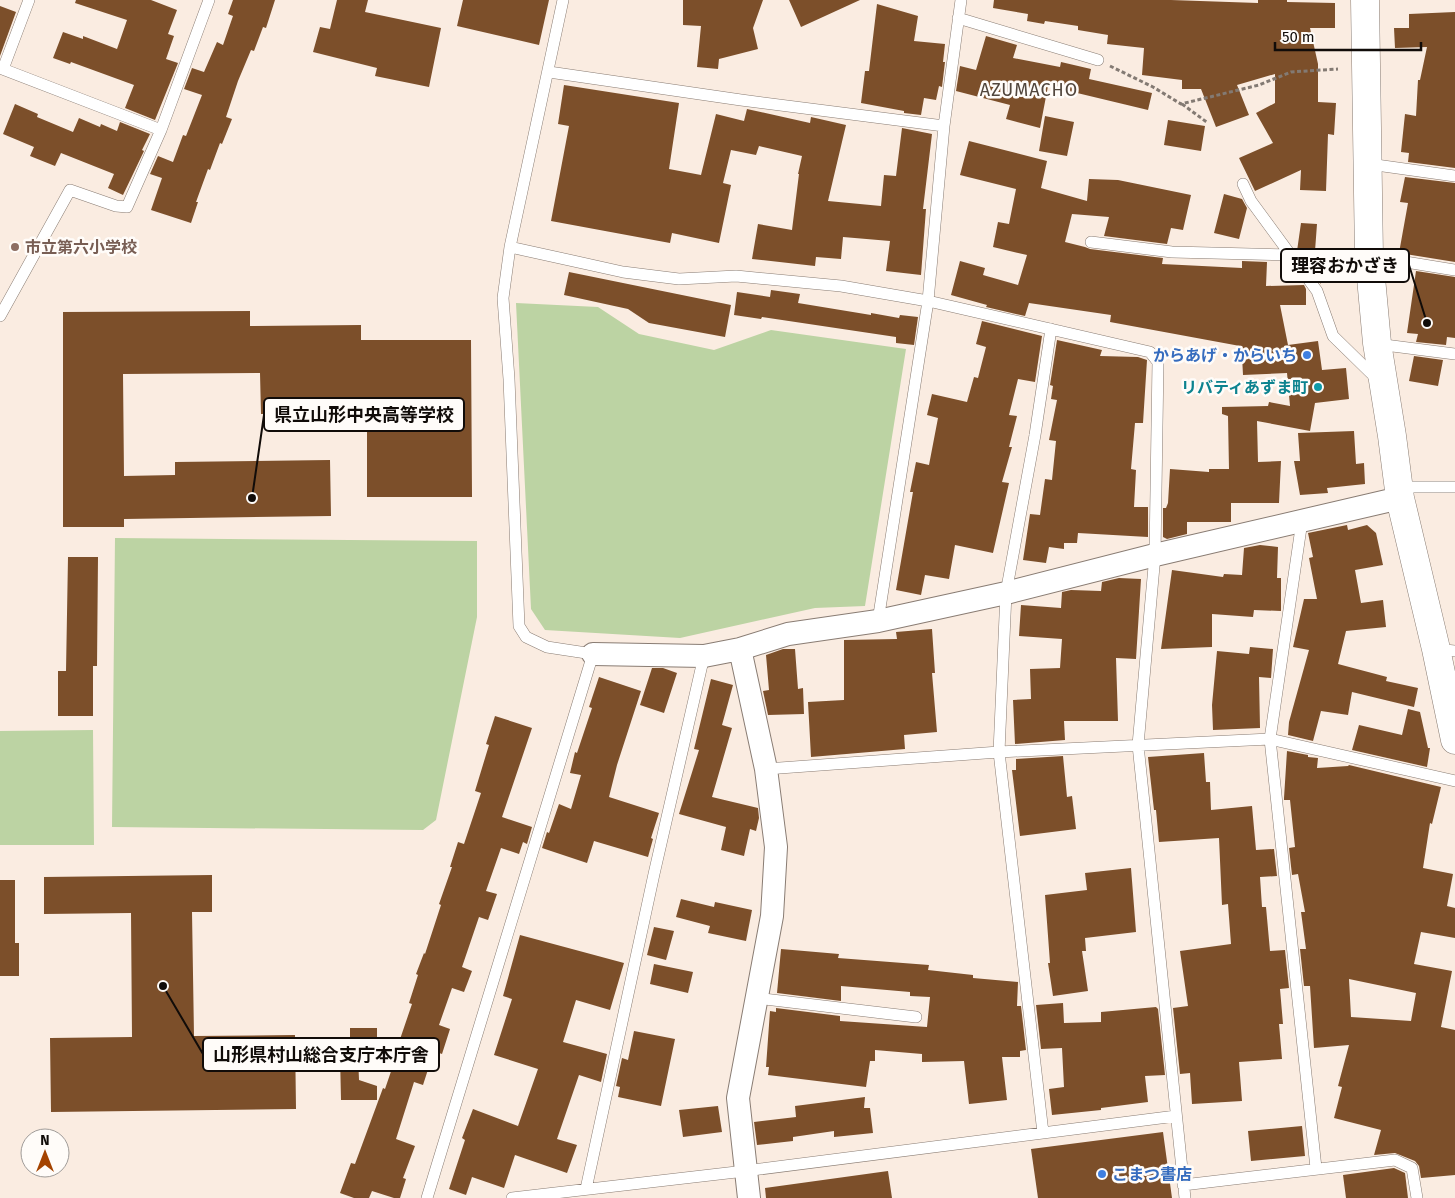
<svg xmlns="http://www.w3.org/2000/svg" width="1455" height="1198" font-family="'Fira Sans','Noto Sans JP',sans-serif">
  <rect width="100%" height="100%" fill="#faece1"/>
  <path fill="#bcd3a3" d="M 516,303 L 598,307 L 639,334 L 714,350 L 771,330 L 906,349 L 865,606 L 815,608 L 680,638 L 545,630 L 531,609 Z
    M 115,538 L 477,541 L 477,617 L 436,820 L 423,830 L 112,827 Z
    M 93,730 L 94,845 L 0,845 L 0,731 Z"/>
  <path fill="#7c4f2a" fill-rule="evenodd" d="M 76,0 L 151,0 L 177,10 L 168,34 L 174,36 L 166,59 L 178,63 L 155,120 L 125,108 L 134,85 L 71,62 L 70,64 L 53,58 L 63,32 L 83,39 L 83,36 L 117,49 L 127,20 L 75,3 Z
    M 233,0 L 275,0 L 266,28 L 263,27 L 254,51 L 251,50 L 238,81 L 226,117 L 232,119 L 222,144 L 220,143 L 210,170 L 208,169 L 196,202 L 198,202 L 191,223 L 151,210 L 162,178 L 150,174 L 158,156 L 173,162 L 183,135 L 186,136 L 202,95 L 184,89 L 192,68 L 204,72 L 217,42 L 223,45 L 233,16 L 228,14 Z
    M 337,0 L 368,0 L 365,12 L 441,28 L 429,87 L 375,76 L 377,68 L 313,52 L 320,27 L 330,29 Z
    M 463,0 L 549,0 L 539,45 L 457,26 Z
    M 683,0 L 763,0 L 753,28 L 758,49 L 719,59 L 718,69 L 697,67 L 701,26 L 683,25 Z
    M 789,0 L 860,0 L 801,27 Z
    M 994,0 L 1171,0 L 1258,3 L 1258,0 L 1287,0 L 1287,2 L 1335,3 L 1335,28 L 1310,28 L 1318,64 L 1318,102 L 1336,103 L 1334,135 L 1328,134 L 1326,191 L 1300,190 L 1301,170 L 1255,191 L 1239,158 L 1273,143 L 1256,113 L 1275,103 L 1275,74 L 1237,85 L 1249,115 L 1216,127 L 1201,89 L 1182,89 L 1182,80 L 1142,75 L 1144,48 L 1107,44 L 1108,35 L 1078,30 L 1078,26 L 1045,21 L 1044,24 L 1027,21 L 1028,14 L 993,8 Z
    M 877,4 L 918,16 L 914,41 L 945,44 L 943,62 L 945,62 L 942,87 L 939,86 L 936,100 L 924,98 L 921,115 L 904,113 L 904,111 L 861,103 L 865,71 L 869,71 Z
    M 0,6 L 16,12 L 0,56 Z
    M 1455,12 L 1455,168 L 1408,162 L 1409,153 L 1401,152 L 1405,114 L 1416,116 L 1418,80 L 1420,80 L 1427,47 L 1395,48 L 1394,28 L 1409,28 L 1409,14 Z
    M 986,36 L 1017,45 L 1013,58 L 1060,67 L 1061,62 L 1091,69 L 1089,79 L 1152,93 L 1148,110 L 1048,86 L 1040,128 L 1006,119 L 1010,105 L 956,91 L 960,66 L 976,70 Z
    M 564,85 L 679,103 L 669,169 L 701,175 L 716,114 L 744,121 L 747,109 L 810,123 L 811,117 L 846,125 L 828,201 L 881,206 L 884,175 L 896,176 L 902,128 L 932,134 L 923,209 L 926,209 L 921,275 L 886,271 L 890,241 L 843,237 L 841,259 L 816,257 L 815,266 L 752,259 L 758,224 L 792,230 L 799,174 L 798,174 L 802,156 L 759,146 L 756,155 L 731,150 L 723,183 L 731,185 L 719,243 L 672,233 L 670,243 L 551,221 L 569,126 L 558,124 Z
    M 15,104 L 38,114 L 37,117 L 73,132 L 79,118 L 100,127 L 101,124 L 117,131 L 120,122 L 150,134 L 142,150 L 144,151 L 123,195 L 108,188 L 114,174 L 61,153 L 55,166 L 30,156 L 34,147 L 3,134 Z
    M 1045,116 L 1074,122 L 1067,156 L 1039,151 Z
    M 1168,120 L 1205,126 L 1201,151 L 1164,145 Z
    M 969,141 L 1047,161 L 1041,188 L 1087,201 L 1089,179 L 1118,180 L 1191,195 L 1183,230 L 1171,228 L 1167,244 L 1104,236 L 1109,217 L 1072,214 L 1065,242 L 1085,247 L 1090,249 L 1163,258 L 1162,264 L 1242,268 L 1242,261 L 1267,262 L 1266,286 L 1304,285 L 1306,289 L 1306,305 L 1280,305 L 1288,345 L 1318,341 L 1322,370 L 1346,368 L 1349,399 L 1315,403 L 1310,431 L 1257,421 L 1258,462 L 1281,461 L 1279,503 L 1231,503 L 1231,522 L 1187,522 L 1187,534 L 1167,539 L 1163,537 L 1163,508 L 1166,508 L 1168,503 L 1170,469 L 1209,472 L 1209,469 L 1229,469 L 1228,416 L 1222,414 L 1222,407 L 1268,406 L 1269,402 L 1290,406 L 1287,373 L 1243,375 L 1242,356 L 1239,357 L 1240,346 L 1110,322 L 1111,315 L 1029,303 L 1025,316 L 986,307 L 987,305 L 951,295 L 960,261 L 985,268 L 983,275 L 1018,285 L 1027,255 L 993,247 L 998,222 L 1009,224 L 1016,189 L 960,175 Z
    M 1405,177 L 1455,183 L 1455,262 L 1399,253 L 1408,203 L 1400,202 Z
    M 1224,194 L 1242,199 L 1247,208 L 1239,239 L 1214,233 Z
    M 1301,223 L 1317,224 L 1315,251 L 1321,251 L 1321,284 L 1297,251 Z
    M 1416,271 L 1455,277 L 1455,338 L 1447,337 L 1446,345 L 1416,342 L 1418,334 L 1407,333 Z
    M 569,272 L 731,305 L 725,337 L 649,323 L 628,309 L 564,295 Z
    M 771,290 L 800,294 L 798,303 L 871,315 L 871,313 L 899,318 L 900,315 L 918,317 L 914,345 L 896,343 L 896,337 L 762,317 L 761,319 L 734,315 L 737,292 L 770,297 Z
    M 250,311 L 250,326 L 361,325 L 361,340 L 471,340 L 472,497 L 367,497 L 367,413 L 261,414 L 260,373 L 123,374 L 124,476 L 175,475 L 175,462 L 330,460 L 331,516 L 124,519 L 124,527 L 63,527 L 63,312 Z
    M 982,321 L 1042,336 L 1035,382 L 1018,379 L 1009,415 L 1017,416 L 1009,447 L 1012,447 L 1002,482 L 1009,483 L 993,553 L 955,545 L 949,579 L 925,575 L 921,595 L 896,590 L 913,492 L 910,492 L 916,462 L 929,465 L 938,418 L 927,415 L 932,394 L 967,402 L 974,377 L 978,378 L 986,347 L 976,344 Z
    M 1057,340 L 1102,350 L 1100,356 L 1138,357 L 1147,360 L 1143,423 L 1135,423 L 1131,469 L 1136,470 L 1134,507 L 1148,507 L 1148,537 L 1078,533 L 1077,543 L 1064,543 L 1064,549 L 1049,547 L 1046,563 L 1023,560 L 1030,514 L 1040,515 L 1045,479 L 1052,480 L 1056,441 L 1049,440 L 1057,400 L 1051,399 L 1053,386 L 1050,385 Z
    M 1414,356 L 1443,360 L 1438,386 L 1409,381 Z
    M 1354,431 L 1356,464 L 1364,463 L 1365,484 L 1327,488 L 1328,493 L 1300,495 L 1294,461 L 1300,461 L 1298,433 Z
    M 1347,525 L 1348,530 L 1367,525 L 1376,533 L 1383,565 L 1355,570 L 1361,603 L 1383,600 L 1386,627 L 1346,631 L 1338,664 L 1387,677 L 1386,681 L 1418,688 L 1414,707 L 1352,692 L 1348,715 L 1321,711 L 1313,741 L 1288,735 L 1289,722 L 1309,650 L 1293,647 L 1304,599 L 1317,599 L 1309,558 L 1313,557 L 1308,533 Z
    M 1260,545 L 1278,547 L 1277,578 L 1281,578 L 1281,611 L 1254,610 L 1253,617 L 1212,614 L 1212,647 L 1161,649 L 1172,570 L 1223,577 L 1224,574 L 1242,575 L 1244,548 Z
    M 68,557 L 98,557 L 97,666 L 93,666 L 93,716 L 58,716 L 58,671 L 66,671 Z
    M 1119,578 L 1141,579 L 1136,659 L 1116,658 L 1118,721 L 1064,721 L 1065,740 L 1015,744 L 1013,700 L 1031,699 L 1030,669 L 1060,668 L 1062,639 L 1019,636 L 1021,605 L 1061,608 L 1062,592 L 1071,590 L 1101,591 L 1102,582 Z
    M 932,629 L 935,673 L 932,673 L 937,732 L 904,735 L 905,749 L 811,757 L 808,702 L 844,700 L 844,640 L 897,639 L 896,632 Z
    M 1250,647 L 1273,649 L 1271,678 L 1259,677 L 1260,728 L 1213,730 L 1212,705 L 1217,651 L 1249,654 Z
    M 783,649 L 795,649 L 798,689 L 803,688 L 804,714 L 768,715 L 763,691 L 769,690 L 766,655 Z
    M 652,668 L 663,668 L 677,673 L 664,713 L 640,705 Z
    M 599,677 L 641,691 L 617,765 L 609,797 L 659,813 L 651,838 L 653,839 L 648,857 L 594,841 L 587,863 L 542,848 L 547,832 L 549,833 L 559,804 L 571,809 L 581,775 L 570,773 L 575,752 L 577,753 L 592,708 L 589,707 Z
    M 711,679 L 733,685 L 722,725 L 732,728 L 712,797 L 758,808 L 759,818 L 756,831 L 750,829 L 744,856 L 721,850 L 726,827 L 679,814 L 699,750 L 694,749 Z
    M 1408,709 L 1420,712 L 1428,748 L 1430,748 L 1427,767 L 1352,750 L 1359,725 L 1402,735 Z
    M 495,716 L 532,728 L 502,817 L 532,827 L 527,844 L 523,842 L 519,854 L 501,848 L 486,891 L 497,894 L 488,920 L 479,917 L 462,967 L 472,971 L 464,992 L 452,988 L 439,1025 L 450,1029 L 442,1054 L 434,1051 L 423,1085 L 414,1082 L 396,1139 L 415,1146 L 403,1178 L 406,1179 L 400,1198 L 394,1198 L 372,1191 L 369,1198 L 354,1198 L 340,1193 L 351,1163 L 355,1164 L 383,1088 L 385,1089 L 399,1048 L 397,1048 L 412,1004 L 409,1003 L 418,975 L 416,974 L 424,953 L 425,954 L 441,905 L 439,904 L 452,867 L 450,867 L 458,842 L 464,844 L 481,793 L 475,791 L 489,745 L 486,744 Z
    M 1287,751 L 1308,755 L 1308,757 L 1318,758 L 1317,768 L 1348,766 L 1349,765 L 1441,787 L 1432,824 L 1430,823 L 1423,868 L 1453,874 L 1447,906 L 1455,908 L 1455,938 L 1421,932 L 1414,964 L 1452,971 L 1441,1027 L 1455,1030 L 1455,1175 L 1421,1178 L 1419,1166 L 1415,1161 L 1395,1153 L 1374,1155 L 1381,1130 L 1334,1118 L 1342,1087 L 1338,1086 L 1349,1045 L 1314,1048 L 1310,986 L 1304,986 L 1300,949 L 1306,949 L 1301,912 L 1305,912 L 1298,874 L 1292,875 L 1289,848 L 1295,847 L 1290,800 L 1284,800 L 1284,798 ZM 1349,979 L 1416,993 L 1411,1021 L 1351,1017 Z
    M 1204,753 L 1206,782 L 1210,782 L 1211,810 L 1252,806 L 1256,850 L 1274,849 L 1277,876 L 1260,877 L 1262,907 L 1266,907 L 1270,951 L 1285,950 L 1289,988 L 1280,989 L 1283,1024 L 1279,1024 L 1282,1059 L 1239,1062 L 1242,1101 L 1192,1104 L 1190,1073 L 1180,1074 L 1173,1008 L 1188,1006 L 1180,951 L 1231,944 L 1228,904 L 1222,905 L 1219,838 L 1159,842 L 1156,810 L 1154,810 L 1148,757 Z
    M 1063,756 L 1067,797 L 1072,796 L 1076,829 L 1020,836 L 1012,770 L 1016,770 L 1016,759 Z
    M 1131,868 L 1136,932 L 1085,938 L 1086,951 L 1082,951 L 1088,991 L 1053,996 L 1048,963 L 1050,963 L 1045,895 L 1087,890 L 1085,873 Z
    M 212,875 L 212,912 L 192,912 L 194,1036 L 295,1035 L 296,1109 L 51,1112 L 50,1038 L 132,1037 L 131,913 L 44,914 L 44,877 Z
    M 0,880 L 15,880 L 15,943 L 19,943 L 19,976 L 0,976 Z
    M 681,899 L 714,907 L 715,902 L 752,910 L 746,941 L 708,933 L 710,926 L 676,917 Z
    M 654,927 L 674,931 L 666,960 L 647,955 Z
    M 520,935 L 624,963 L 610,1010 L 576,1000 L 563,1042 L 607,1054 L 601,1082 L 579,1075 L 557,1139 L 577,1145 L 567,1173 L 515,1155 L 504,1188 L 472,1177 L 466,1195 L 449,1189 L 465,1140 L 462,1138 L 473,1109 L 518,1126 L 538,1069 L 494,1055 L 512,999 L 503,996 Z
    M 781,949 L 839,954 L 838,958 L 929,965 L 928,970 L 973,975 L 973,978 L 1018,982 L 1017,1006 L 1021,1006 L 1026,1050 L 1020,1051 L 1020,1057 L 1002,1057 L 1007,1100 L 969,1104 L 964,1061 L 922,1062 L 922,1054 L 875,1050 L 875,1061 L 870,1061 L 866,1087 L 768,1075 L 769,1067 L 766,1067 L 770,1011 L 776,1012 L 776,1008 L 840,1016 L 840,1021 L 927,1027 L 930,997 L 910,996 L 910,992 L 841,986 L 841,1001 L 777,993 Z
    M 654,964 L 693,972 L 688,993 L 650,984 Z
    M 1063,1003 L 1064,1023 L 1101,1022 L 1101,1012 L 1156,1007 L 1158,1009 L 1165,1075 L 1145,1076 L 1148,1102 L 1101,1108 L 1101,1110 L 1052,1115 L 1049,1089 L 1064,1087 L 1062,1048 L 1041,1049 L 1036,1005 Z
    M 350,1028 L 377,1028 L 377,1048 L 350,1048 Z
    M 634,1031 L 675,1039 L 661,1106 L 618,1097 L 620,1087 L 616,1086 L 622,1058 L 628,1060 Z
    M 340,1055 L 358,1055 L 359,1080 L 377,1086 L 377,1100 L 341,1100 Z
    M 865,1097 L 864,1108 L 870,1108 L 873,1133 L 834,1137 L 834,1131 L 793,1137 L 793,1141 L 757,1145 L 754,1122 L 796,1117 L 795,1106 Z
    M 718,1106 L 722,1132 L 683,1137 L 679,1110 Z
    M 1302,1126 L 1305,1156 L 1251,1161 L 1248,1131 Z
    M 1163,1132 L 1172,1198 L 1038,1198 L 1031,1149 Z
    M 1394,1168 L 1405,1173 L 1408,1198 L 1346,1198 L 1343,1175 Z
    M 888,1171 L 892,1198 L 766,1198 L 765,1188 Z"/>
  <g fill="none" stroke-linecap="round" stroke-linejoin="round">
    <g stroke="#897c73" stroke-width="12">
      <path id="service" d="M 958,18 L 1098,60
        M 0,68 L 161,130
        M 3,69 L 29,0
        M 549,72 L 741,100 L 944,126
        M 1369,164 L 1455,176
        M 1243,184 L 1251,201 L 1317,291 L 1333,336 L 1377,379
        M 1091,242 L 1172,252 L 1290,255
        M 510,247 L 623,272 L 679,279 L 736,276 L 841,286 L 928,301 L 1150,352 L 1158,362 L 1155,555 L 1138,745 L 1185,1198
        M 1369,256 L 1455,270
        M 0,316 L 70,190 L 116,206 L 127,207 L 161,130 L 209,0
        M 1377,344 L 1455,354
        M 1399,487 L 1455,487
        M 1302,521 L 1270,739 L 1316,1168
        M 878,621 L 928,301 L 944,126 L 961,0
        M 1436,649 L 1455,651
        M 766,769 L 999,752 L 1270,739 L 1455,781
        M 756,998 L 916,1017
        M 1043,1133 L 999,752 L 1006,593 L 1035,435 L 1051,329
        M 1183,1185 L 1395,1160 L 1412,1168 L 1417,1198
        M 586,1189 L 654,874 L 704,656
        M 427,1198 L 593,654 L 547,647 L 526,637 L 519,626 L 509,379 L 503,298 L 510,247 L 563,0
        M 512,1198 L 745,1171 L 1176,1116"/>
    </g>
    <g stroke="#897c73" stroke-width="24">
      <path id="minor" d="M 740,649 L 766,769 L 776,847 L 772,916 L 738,1098 L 749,1198
        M 593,654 L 704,656 L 740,649 L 788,634 L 878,621 L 1006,593 L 1155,555 L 1400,498"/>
    </g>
    <g stroke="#897c73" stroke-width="29">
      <path id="tertiary" d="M 1365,0 L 1369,256 L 1377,343 L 1392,436 L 1400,498 L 1436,649 L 1455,740"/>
    </g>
    <path stroke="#837a73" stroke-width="3" stroke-dasharray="4 2.5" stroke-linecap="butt" d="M 1110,66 L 1153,87 L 1181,104 L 1259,85 L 1291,72 L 1338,69
      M 1182,104 L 1208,123"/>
    <use href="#service" stroke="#fff" stroke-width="11"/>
    <use href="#minor" stroke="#fff" stroke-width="22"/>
    <use href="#tertiary" stroke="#fff" stroke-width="28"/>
  </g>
  <circle fill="#8d6e63" stroke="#fffcf9" stroke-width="2" cx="15" cy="247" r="5"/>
  <g fill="#3f7fe0" stroke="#fffcf9" stroke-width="2">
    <circle cx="1307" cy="355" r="5"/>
    <circle cx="1102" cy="1174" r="5"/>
  </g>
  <circle fill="#0f9aa8" stroke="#fffcf9" stroke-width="2" cx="1318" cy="387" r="5"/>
  <g text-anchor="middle" stroke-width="5" stroke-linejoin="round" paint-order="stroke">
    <g font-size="16" font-weight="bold" fill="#785e54" stroke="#fffcf9" text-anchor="start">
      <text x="25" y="253">市立第六小学校</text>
    </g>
    <g font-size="16" font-weight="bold" fill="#366cbe" stroke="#fffcf9" text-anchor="end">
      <text x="1297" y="361">からあげ・からいち</text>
      <text x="1112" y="1180" text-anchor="start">こまつ書店</text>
    </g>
    <g font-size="16" font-weight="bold" fill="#0d838f" stroke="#fffcf9" text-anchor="end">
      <text x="1308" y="393">リバティあずま町</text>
    </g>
    <g font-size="18" letter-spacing="1" fill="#51463d" stroke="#fffcf9">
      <text x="1029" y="96">AZUMACHO</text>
    </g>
  </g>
  <path fill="none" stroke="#110c09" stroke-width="2" d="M1427 323L1409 265M252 498L264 415M163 986L203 1054"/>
  <g fill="#110c09" stroke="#fffcf9" stroke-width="2">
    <circle cx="1427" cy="323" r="5"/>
    <circle cx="252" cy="498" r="5"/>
    <circle cx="163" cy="986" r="5"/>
  </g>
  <g fill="#fffcf9" stroke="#110c09" stroke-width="2">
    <rect x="1281" y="249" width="128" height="33" rx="5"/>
    <rect x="264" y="398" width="200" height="33" rx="5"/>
    <rect x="203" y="1038" width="236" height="33" rx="5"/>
  </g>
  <g font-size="18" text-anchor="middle" font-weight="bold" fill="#110c09">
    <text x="1345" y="272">理容おかざき</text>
    <text x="364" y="421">県立山形中央高等学校</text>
    <text x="321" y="1061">山形県村山総合支庁本庁舎</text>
  </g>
  <g transform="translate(45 1153)"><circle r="24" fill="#fffcf9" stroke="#a09c99"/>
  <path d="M0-4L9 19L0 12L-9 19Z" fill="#a44300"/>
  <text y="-8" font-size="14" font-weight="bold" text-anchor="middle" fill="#110c09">N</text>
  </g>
  <path d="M1275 42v8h146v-8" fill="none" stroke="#110c09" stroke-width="2.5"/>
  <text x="1282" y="42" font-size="15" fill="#110c09" stroke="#fffcf9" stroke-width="4" paint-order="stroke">50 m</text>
</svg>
